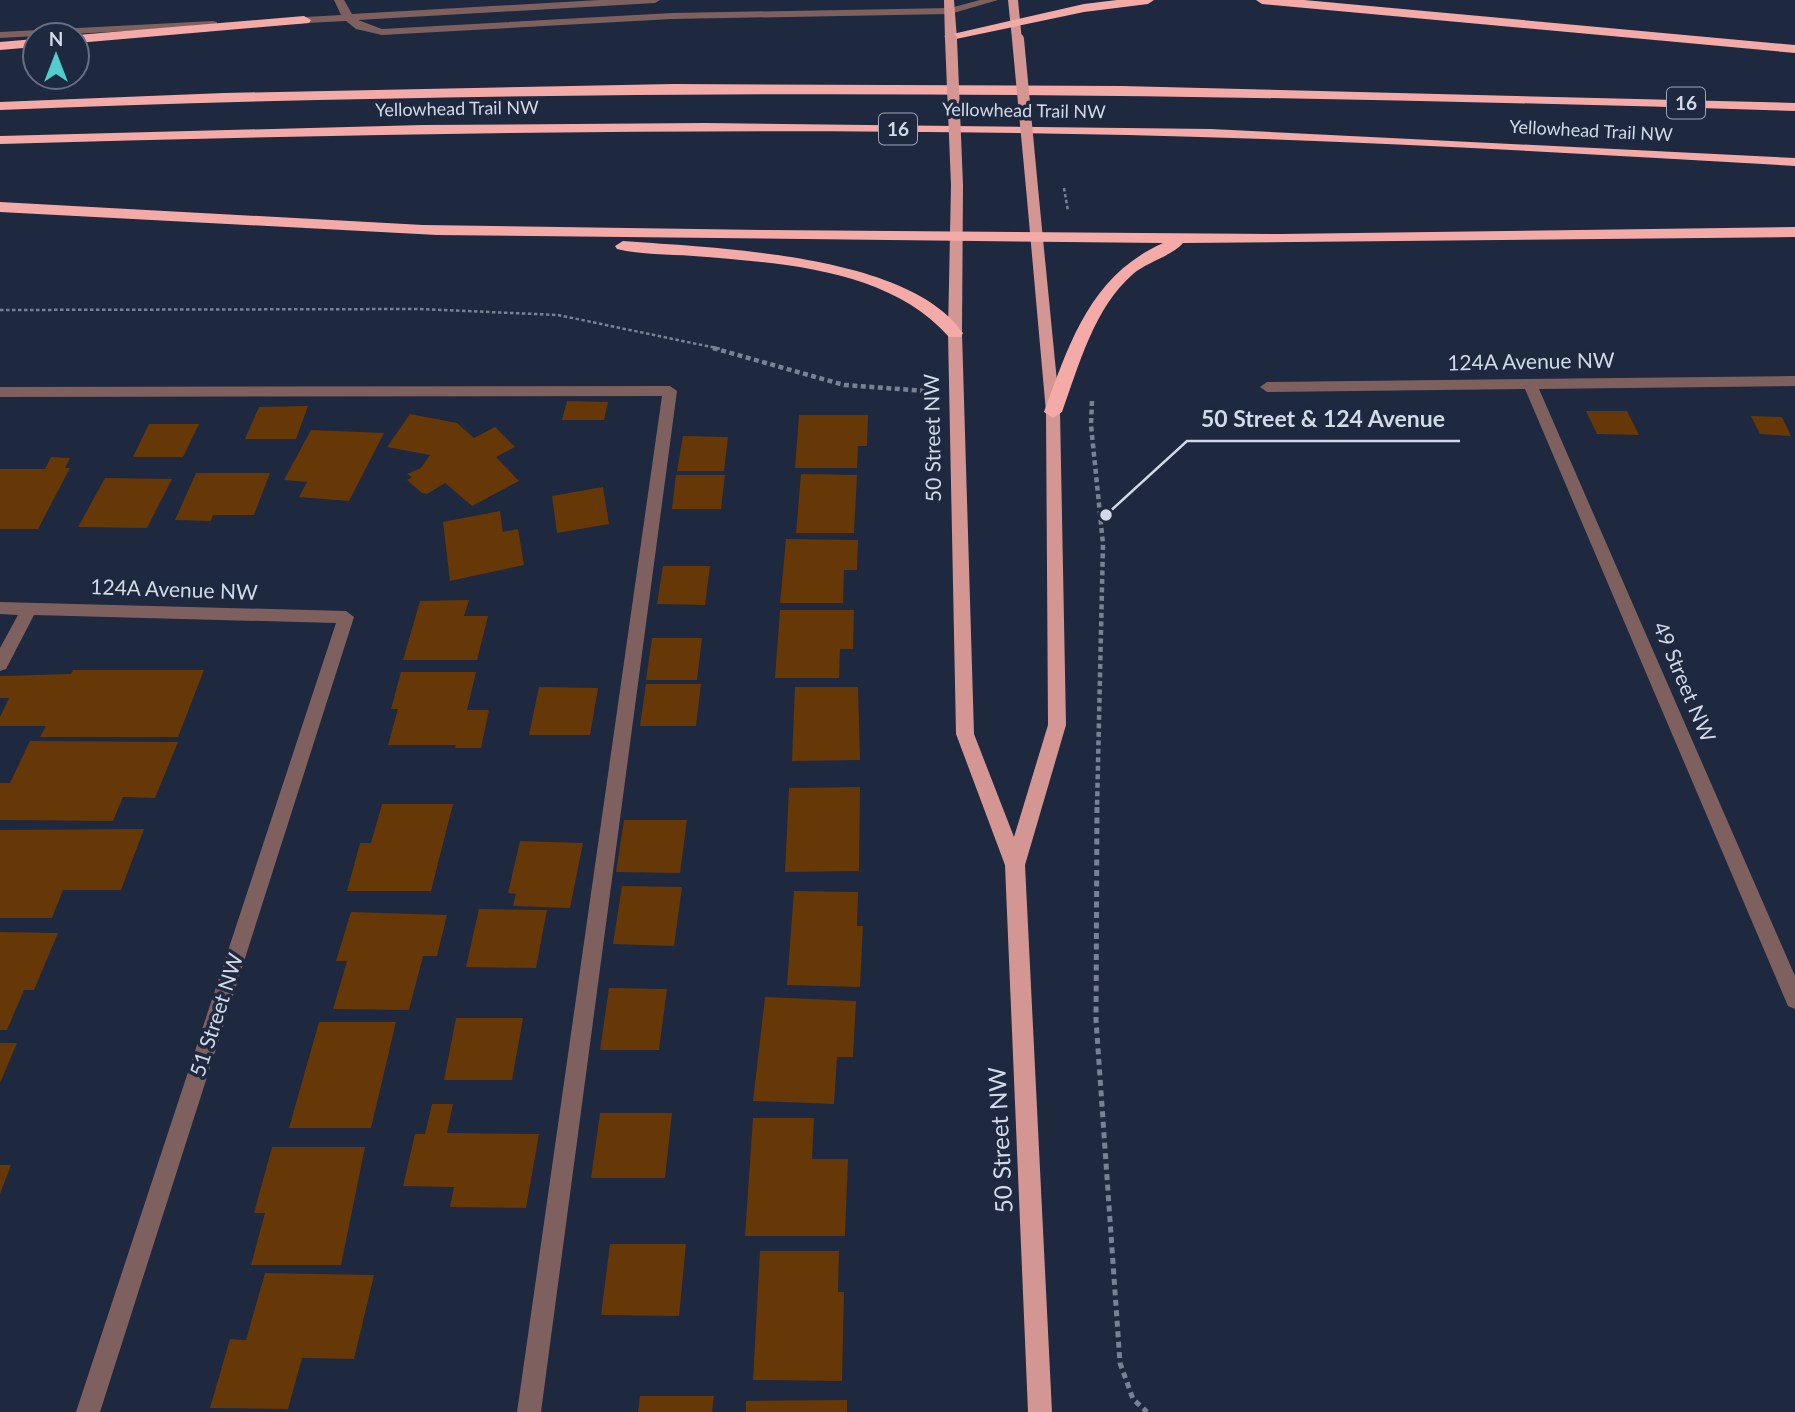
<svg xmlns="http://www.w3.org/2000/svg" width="1795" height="1412" font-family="Lato,sans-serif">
  <rect width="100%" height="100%" fill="#1e283f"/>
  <path fill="#663707" d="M 567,401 L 608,402 L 604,420 L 562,420 Z
    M 308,406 L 296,439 L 245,439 L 259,407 Z
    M 1586,411 L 1627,411 L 1639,435 L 1597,434 Z
    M 410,414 L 457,423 L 474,438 L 495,427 L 515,447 L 496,457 L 519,481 L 472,506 L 445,483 L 427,494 L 422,493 L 407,480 L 412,477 L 407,474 L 421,468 L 430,455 L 387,447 Z
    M 799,415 L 868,415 L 867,446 L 858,446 L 857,468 L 795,468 Z
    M 1751,416 L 1782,417 L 1791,436 L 1760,434 Z
    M 149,424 L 199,424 L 183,457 L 133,457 Z
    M 311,430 L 384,433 L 349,501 L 299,497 L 307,482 L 284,480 Z
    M 683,436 L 728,437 L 724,471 L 677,471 Z
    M 51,457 L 70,458 L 65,468 L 70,468 L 38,529 L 0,529 L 0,469 L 45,469 Z
    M 196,473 L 270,473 L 254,515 L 213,515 L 211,521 L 175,520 Z
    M 801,474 L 857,475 L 854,533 L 796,533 Z
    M 676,475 L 725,475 L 721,509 L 672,509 Z
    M 105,478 L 172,479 L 147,528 L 78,527 Z
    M 603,487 L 609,524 L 557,533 L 552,496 Z
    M 500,511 L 503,532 L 518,529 L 524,565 L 450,581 L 443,522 Z
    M 786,539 L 858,540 L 857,570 L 844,570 L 843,603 L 780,603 Z
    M 663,566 L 710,566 L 705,605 L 657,604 Z
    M 469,600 L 464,616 L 488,616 L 477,660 L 403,660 L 420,601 Z
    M 780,610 L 854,610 L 853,649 L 840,649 L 839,678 L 775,678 Z
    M 652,638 L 702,638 L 697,680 L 646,680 Z
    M 73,670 L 204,670 L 178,737 L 40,737 L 46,726 L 0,726 L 0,717 L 9,698 L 0,698 L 0,676 L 71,674 Z
    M 401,672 L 476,672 L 467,710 L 489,710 L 481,748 L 455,748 L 456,745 L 388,745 L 398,709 L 391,709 Z
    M 646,684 L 701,684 L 696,726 L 640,726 Z
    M 539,687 L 598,688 L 590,735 L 529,735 Z
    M 795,687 L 858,687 L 860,760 L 792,761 Z
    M 30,741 L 178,742 L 155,798 L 123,797 L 113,821 L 0,820 L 0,783 L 10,783 Z
    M 860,787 L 859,871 L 785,872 L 789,788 Z
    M 382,804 L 453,804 L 431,891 L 347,891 L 360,843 L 371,843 Z
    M 624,820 L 687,820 L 680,873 L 616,872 Z
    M 144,829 L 121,890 L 63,890 L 52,918 L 0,918 L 0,830 Z
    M 520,841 L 583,843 L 570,908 L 513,906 L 516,894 L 508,893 Z
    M 622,886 L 682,887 L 674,946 L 613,944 Z
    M 794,891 L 858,892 L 857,926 L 863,926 L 860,987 L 787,985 Z
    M 479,909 L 547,910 L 536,968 L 466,967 Z
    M 351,912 L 447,915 L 437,956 L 423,956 L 409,1010 L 333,1009 L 347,961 L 336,961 Z
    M 0,932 L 58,933 L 34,990 L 24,990 L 7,1030 L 0,1030 Z
    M 609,988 L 667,989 L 659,1050 L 600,1050 Z
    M 765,997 L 856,1001 L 853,1057 L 837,1057 L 834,1104 L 753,1101 Z
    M 456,1018 L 523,1018 L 512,1080 L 444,1080 Z
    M 319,1022 L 396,1022 L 371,1128 L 289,1128 Z
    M 0,1043 L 17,1043 L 0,1083 Z
    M 432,1104 L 453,1104 L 447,1133 L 539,1134 L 526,1208 L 450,1207 L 454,1187 L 403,1186 L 415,1134 L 425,1134 Z
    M 600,1113 L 672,1113 L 665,1178 L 591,1178 Z
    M 753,1118 L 814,1118 L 812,1159 L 848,1159 L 845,1236 L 745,1236 Z
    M 272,1147 L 365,1147 L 341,1265 L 251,1265 L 265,1213 L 254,1213 Z
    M 0,1165 L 11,1165 L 0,1194 Z
    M 610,1244 L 686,1244 L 679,1316 L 601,1315 Z
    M 760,1251 L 839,1251 L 838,1292 L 844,1292 L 842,1381 L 753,1380 Z
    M 265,1273 L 374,1275 L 354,1359 L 302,1358 L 288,1409 L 210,1408 L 230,1339 L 246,1340 Z
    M 640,1396 L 714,1396 L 712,1412 L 638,1412 Z
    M 847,1400 L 847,1412 L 746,1412 L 746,1401 Z"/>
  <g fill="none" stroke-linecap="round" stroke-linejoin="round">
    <path stroke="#798295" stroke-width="2.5" stroke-dasharray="3.5 2.5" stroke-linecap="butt" d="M 1064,188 L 1068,211
      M 0,310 L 420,309 L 558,315 L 721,349"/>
    <path stroke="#798295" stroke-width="4.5" stroke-dasharray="5 3.5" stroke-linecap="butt" d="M 713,348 L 844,385 L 927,391
      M 1092,401 L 1091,425 L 1103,544 L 1097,808"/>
    <path stroke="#798295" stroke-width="5" stroke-dasharray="6 4.5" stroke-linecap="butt" d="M 1097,807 L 1096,1020 L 1120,1363 L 1133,1399 L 1147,1412"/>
    <path fill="#7e605f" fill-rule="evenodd" d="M 334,0 L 344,0 L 352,14 L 599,0 L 660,0 L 655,3 L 358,20 L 382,29 L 672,13 L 950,8 L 980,0 L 998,0 L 950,14 L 672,19 L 382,35 L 356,29 L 346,21 L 287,24 L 282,21 L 287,18 L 341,15 Z
      M 213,21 L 217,22 L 217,26 L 0,38 L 0,32 Z
      M 1795,376 L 1795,386 L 1539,389 L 1795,976 L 1795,1009 L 1788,1006 L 1785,999 L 1525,389 L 1267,392 L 1260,387 L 1267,382 Z
      M 670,386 L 677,391 L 541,1412 L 517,1412 L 662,396 L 0,397 L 0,387 Z
      M 0,602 L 346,611 L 354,617 L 100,1412 L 76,1412 L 336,623 L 34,615 L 6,669 L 0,671 L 0,648 L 18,615 L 0,614 Z"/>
    <path fill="#d39693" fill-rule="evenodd" d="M 944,0 L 954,0 L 957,39 L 951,42 L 945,39 Z
      M 1008,0 L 1018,0 L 1022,41 L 1012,39 Z
      M 957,181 L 963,185 L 962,333 L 974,734 L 1014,837 L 1048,725 L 1046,412 L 1026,188 L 1032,184 L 1038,188 L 1060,412 L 1066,725 L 1025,865 L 1052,1412 L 1028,1412 L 1005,865 L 956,734 L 948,333 L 951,185 Z"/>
    <path fill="#f4aba8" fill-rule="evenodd" d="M 1117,0 L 1154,0 L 1148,4 L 1084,12 L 951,40 L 944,36 L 1084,4 Z
      M 1256,0 L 1304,0 L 1795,45 L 1795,53 L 1262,4 Z
      M 304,16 L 311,20 L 309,23 L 77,43 L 77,35 Z
      M 35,39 L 35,47 L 0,50 L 0,42 Z
      M 673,84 L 1122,86 L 1795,103 L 1795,111 C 1196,92 599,86 0,110 L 0,102 L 224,93 Z
      M 705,123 L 1211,129 L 1795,158 L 1795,166 C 1573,153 1350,140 1128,135 C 752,127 376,133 0,144 L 0,136 L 423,125 Z
      M 0,202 L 423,225 L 767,230 L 1281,234 L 1795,227 L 1795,237 L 1183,243 C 1172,256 1147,262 1133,274 C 1094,308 1079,365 1062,412 L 1053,418 L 1044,412 C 1070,342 1090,276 1163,243 L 437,235 L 0,212 Z
      M 623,241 C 713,248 908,253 963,333 L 961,337 L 949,337 C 888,268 779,263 693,256 C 668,254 641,255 617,249 L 615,246 Z"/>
    <path stroke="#d39693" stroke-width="12" d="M 951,39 L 957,185
      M 1018,39 L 1032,188"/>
  </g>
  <g text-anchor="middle" stroke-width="7" stroke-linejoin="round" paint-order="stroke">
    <g font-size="18" fill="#d2d9e9" stroke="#1e283f">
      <text transform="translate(457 109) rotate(-1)" y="6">Yellowhead Trail NW</text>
      <text transform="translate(1024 111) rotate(1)" y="6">Yellowhead Trail NW</text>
      <text transform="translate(1591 131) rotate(3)" y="6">Yellowhead Trail NW</text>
    </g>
    <g fill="#1e283f" stroke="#9ca4b6" stroke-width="2">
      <rect x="1667" y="87.5" width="38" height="31" rx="5"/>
      <rect x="879" y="113.5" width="38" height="31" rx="5"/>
    </g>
    <g font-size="19" font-weight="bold" fill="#d2d9e9">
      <text x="1686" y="110">16</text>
      <text x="898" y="136">16</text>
    </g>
    <g font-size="21" fill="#d2d9e9" stroke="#1e283f">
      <text transform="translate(1531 362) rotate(-1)" y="7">124A Avenue NW</text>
      <text transform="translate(933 438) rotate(-91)" y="7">50 Street NW</text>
      <text transform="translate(174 590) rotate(2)" y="7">124A Avenue NW</text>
      <text transform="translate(1684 682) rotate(67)" y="7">49 Street NW</text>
      <text transform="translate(217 1015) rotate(-72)" y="7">51 Street NW</text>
    </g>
    <g font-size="24" fill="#d2d9e9" stroke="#1e283f">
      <text transform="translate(1001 1140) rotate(-93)" y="8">50 Street NW</text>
    </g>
  </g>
  <path fill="none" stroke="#d2d9e9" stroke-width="2.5" d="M1106 515L1187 441H1460"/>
  <circle fill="#d2d9e9" stroke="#1e283f" stroke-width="2.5" cx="1106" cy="515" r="7"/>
  <g font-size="23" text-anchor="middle" font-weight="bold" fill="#d2d9e9" stroke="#1e283f" stroke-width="7" stroke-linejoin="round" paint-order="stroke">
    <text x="1323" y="427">50 Street &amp; 124 Avenue</text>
  </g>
  <g transform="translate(56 56)"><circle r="33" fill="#1e283f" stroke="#666f83" stroke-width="2"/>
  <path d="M0-5L12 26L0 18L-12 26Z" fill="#53cdc9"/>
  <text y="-10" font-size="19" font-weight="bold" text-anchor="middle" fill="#d2d9e9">N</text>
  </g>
</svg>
